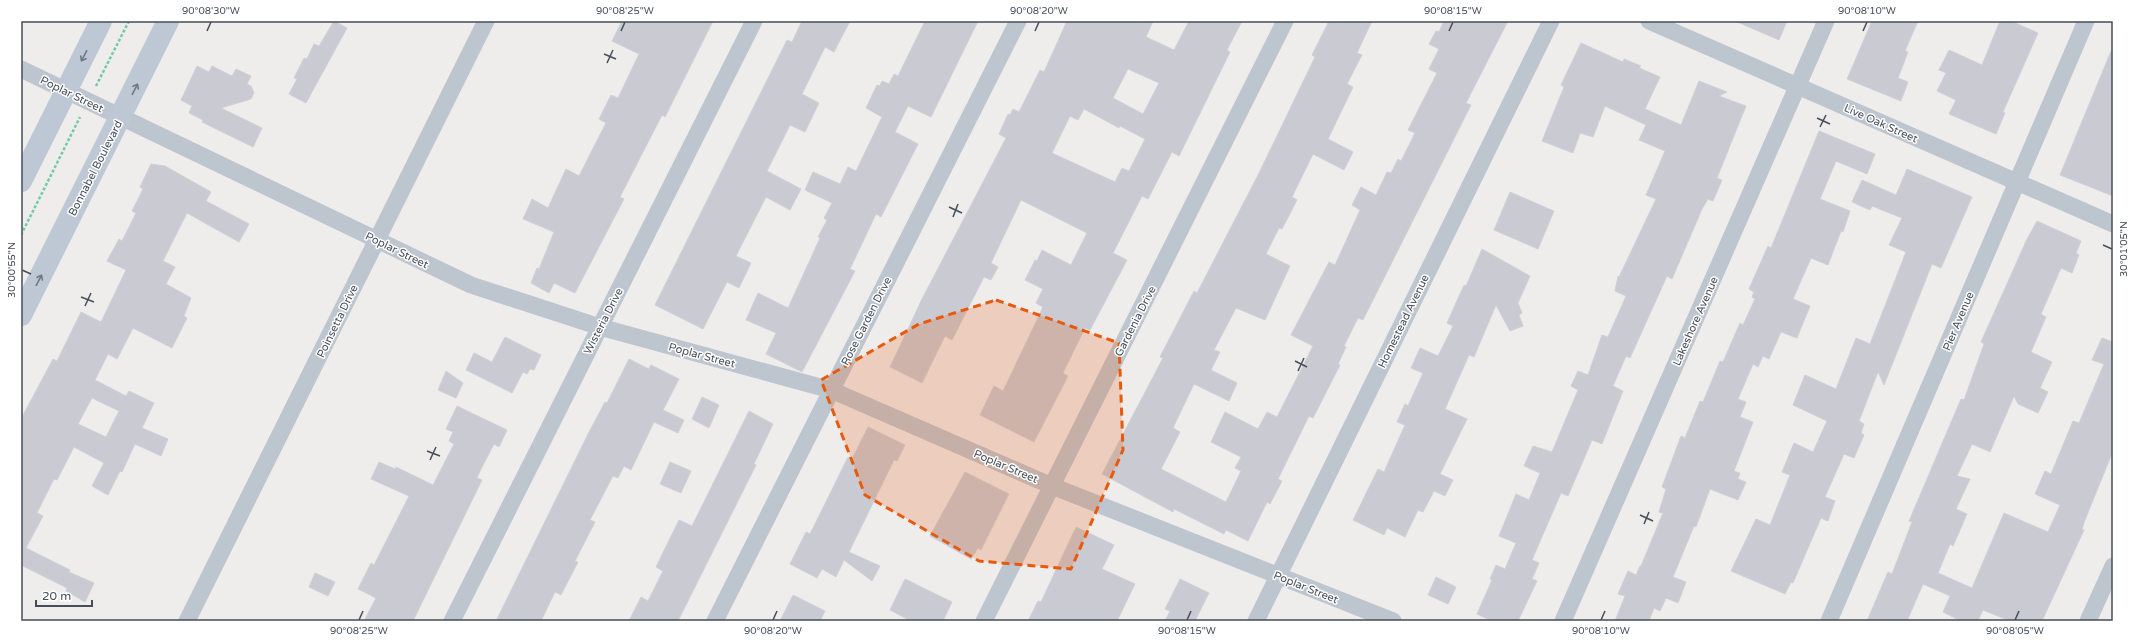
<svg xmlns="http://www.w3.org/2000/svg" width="2134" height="642" font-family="'Varela Round',sans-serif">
  <rect width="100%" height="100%" fill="#efecec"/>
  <path fill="#c9cad2" stroke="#d0d1d8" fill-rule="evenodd" d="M 334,21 L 347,28 L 306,103 L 289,94 L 297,79 L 294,78 L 304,58 L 307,59 L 314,44 L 319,46 Z
    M 622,21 L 713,21 L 665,117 L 662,115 L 620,197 L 624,199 L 575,293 L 554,283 L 549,293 L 531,283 L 537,268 L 539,269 L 554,232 L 523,219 L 532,199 L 548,208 L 566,169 L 579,176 L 606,123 L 599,119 L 611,95 L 618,98 L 639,54 L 612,41 Z
    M 802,21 L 850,21 L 834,52 L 825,47 L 802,94 L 819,103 L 805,132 L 790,125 L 767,171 L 801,189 L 790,210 L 766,197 L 736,256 L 751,263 L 739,288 L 727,282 L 703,329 L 655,305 L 787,40 L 792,42 Z
    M 925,21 L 978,21 L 931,117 L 908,106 L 895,132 L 918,144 L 881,217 L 876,214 L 850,269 L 855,271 L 802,372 L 766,354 L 776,333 L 746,320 L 758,293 L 788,308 L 820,238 L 818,237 L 827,220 L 824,218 L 832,203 L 805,190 L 813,172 L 840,184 L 848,167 L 856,171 L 882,117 L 866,108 L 877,85 L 880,86 L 882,81 L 889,84 L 894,74 L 898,76 Z
    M 1067,21 L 1153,21 L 1146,37 L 1174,50 L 1189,21 L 1242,21 L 1227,50 L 1230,52 L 1179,156 L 1172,152 L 1148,199 L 1142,196 L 1113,253 L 1127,260 L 1090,330 L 1085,328 L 1063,373 L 1068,376 L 1034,442 L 980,415 L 994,386 L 1003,391 L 1043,307 L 1036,303 L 1043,289 L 1025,280 L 1035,260 L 1037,261 L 1042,250 L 1071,265 L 1087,233 L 1021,200 L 991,263 L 998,267 L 991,280 L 984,277 L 952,340 L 945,336 L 922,383 L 890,367 L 922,299 L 1006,138 L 999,134 L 1008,114 L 1010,115 L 1013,109 L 1019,112 L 1040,70 L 1044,72 ZM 1128,69 L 1159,83 L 1143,114 L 1113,98 ZM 1084,109 L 1119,128 L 1120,126 L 1145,139 L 1129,171 L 1122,168 L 1115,182 L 1052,153 L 1070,116 L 1078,120 Z
    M 1329,21 L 1372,21 L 1357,53 L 1362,55 L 1347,84 L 1353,87 L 1328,139 L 1353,152 L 1344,170 L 1313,154 L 1292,197 L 1297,200 L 1282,229 L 1279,228 L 1266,254 L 1290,266 L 1265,320 L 1236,308 L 1214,350 L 1220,352 L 1211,370 L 1237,383 L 1229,401 L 1194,384 L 1173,428 L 1180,432 L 1161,469 L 1226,502 L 1241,471 L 1235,468 L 1241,457 L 1211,442 L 1225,412 L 1258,429 L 1267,412 L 1277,417 L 1313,346 L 1291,335 L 1329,262 L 1335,265 L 1360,210 L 1352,205 L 1361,187 L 1376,195 L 1387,172 L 1391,173 L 1398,159 L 1401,161 L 1415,133 L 1408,130 L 1437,73 L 1429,69 L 1439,49 L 1429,44 L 1436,31 L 1439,32 L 1444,21 L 1508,21 L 1466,103 L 1471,105 L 1363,320 L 1358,318 L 1344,346 L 1346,347 L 1338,364 L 1340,365 L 1313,418 L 1309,416 L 1278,479 L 1282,481 L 1270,504 L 1267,502 L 1248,541 L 1226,530 L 1224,534 L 1174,509 L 1173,512 L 1102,474 L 1163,358 L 1160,357 L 1194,291 L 1197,293 L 1259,173 L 1315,57 L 1312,55 Z
    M 1735,21 L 1787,21 L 1779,40 Z
    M 1872,21 L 1918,21 L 1905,51 L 1908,52 L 1898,78 L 1908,82 L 1901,101 L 1847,79 Z
    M 2000,21 L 2011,21 L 2038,33 L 2003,112 L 2005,113 L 1996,134 L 1949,114 L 1956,100 L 1937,91 L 1946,73 L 1939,70 L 1949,50 L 1982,65 Z
    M 1581,43 L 1623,62 L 1624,59 L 1641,66 L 1639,68 L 1660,77 L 1645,109 L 1681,125 L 1699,81 L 1727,92 L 1719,96 L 1746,106 L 1717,178 L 1722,180 L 1713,201 L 1708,199 L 1702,209 L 1672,279 L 1667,276 L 1630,358 L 1626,356 L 1613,386 L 1623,391 L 1602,444 L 1592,440 L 1568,496 L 1561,493 L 1532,560 L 1539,563 L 1532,579 L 1537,581 L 1518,621 L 1492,621 L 1477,614 L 1492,580 L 1490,579 L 1496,565 L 1505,569 L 1516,543 L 1499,536 L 1516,494 L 1529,500 L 1540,473 L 1524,466 L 1533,446 L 1552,452 L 1578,390 L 1571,386 L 1578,371 L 1588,375 L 1602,335 L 1608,337 L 1626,296 L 1615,291 L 1618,276 L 1619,277 L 1656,199 L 1646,195 L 1665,151 L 1639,140 L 1646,125 L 1605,106 L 1593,137 L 1580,133 L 1573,153 L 1542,141 L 1564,87 L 1561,85 Z
    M 2111,51 L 2113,52 L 2113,196 L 2060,175 Z
    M 197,66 L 209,72 L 212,66 L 232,76 L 236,69 L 251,76 L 247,84 L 251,86 L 254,93 L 251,99 L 221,108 L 262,128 L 253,147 L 202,122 L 203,120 L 189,113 L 192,106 L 181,100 Z
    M 1819,131 L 1875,154 L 1867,174 L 1836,161 L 1820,199 L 1850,211 L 1843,232 L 1841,231 L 1828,265 L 1811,258 L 1793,299 L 1810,306 L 1797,338 L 1781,332 L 1769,359 L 1763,356 L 1758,367 L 1753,364 L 1738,399 L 1746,402 L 1740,417 L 1753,422 L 1734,471 L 1740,473 L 1738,479 L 1746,482 L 1738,500 L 1710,489 L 1696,527 L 1694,526 L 1673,577 L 1686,582 L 1678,603 L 1666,598 L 1660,611 L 1654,608 L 1649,621 L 1615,621 L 1625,596 L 1618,594 L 1628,571 L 1636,575 L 1640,566 L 1641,566 L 1663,513 L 1659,512 L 1666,489 L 1662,487 L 1681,436 L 1685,438 L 1700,401 L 1703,402 L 1720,361 L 1723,362 L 1740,323 L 1743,325 L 1755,299 L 1752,297 L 1754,292 L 1749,289 L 1768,246 L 1771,248 Z
    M 151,164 L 165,166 L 211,192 L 206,201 L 249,224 L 239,242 L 187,213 L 163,261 L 175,267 L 166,284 L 191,298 L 184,316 L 187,318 L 172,348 L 133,328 L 117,359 L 108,354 L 95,380 L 126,396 L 129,391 L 154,403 L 142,428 L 168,439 L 161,456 L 135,444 L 122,472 L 120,471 L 108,495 L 92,486 L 104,463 L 74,447 L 57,480 L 54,479 L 37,513 L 43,516 L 26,548 L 70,570 L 69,572 L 94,583 L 85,602 L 66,591 L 67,588 L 21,565 L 21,419 L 53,359 L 57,361 L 81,312 L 101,322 L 126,270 L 107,261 L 119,239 L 122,241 L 136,213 L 132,211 L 143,189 L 140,187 ZM 92,398 L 119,411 L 106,437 L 78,424 Z
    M 1907,169 L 1972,197 L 1941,268 L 1932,264 L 1884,385 L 1878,372 L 1859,421 L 1864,424 L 1861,433 L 1864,435 L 1854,458 L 1844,454 L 1825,497 L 1835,501 L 1828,521 L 1821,518 L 1793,583 L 1791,582 L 1785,594 L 1731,571 L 1756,519 L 1770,525 L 1790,475 L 1782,472 L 1794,443 L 1813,452 L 1827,421 L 1793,405 L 1805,375 L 1836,389 L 1856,338 L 1870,344 L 1906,252 L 1889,245 L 1902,218 L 1872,206 L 1870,210 L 1852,202 L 1862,180 L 1896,195 Z
    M 1510,192 L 1554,211 L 1538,249 L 1494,230 Z
    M 2037,221 L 2081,241 L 2076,253 L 2079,255 L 2072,273 L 2061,268 L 2041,314 L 2046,317 L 2031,352 L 2052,362 L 2040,388 L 2048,392 L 2038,413 L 2018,404 L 2014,396 L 1990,452 L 1972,444 L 1957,476 L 1970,479 L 1956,509 L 1967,514 L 1953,546 L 1950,544 L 1938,573 L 1972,588 L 2004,513 L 2048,532 L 2060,505 L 2035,494 L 2045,471 L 2051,474 L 2073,421 L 2079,423 L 2104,364 L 2092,360 L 2102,338 L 2113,342 L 2113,451 L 2085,520 L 2082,529 L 2084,530 L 2042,621 L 2010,621 L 1983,610 L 1978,621 L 1961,621 L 1943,612 L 1950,596 L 1923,584 L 1907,621 L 1867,621 L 1888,572 L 1892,574 L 1912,522 L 1909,521 L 1961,399 L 1964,400 L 1984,344 L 1981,342 L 2027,239 Z
    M 1482,249 L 1530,276 L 1518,303 L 1522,313 L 1519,315 L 1523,326 L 1510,331 L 1496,305 L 1474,357 L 1469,355 L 1445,409 L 1467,419 L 1440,474 L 1453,480 L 1445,496 L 1434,491 L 1423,512 L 1418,510 L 1405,537 L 1387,528 L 1384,535 L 1353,520 L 1378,469 L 1384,472 L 1405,425 L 1397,422 L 1405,404 L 1408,406 L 1423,373 L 1411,368 L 1420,348 L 1438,356 L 1453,326 L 1447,323 L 1464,285 L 1466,286 Z
    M 505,337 L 541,355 L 534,370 L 530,369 L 527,374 L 523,372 L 512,393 L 466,370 L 474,353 L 492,362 Z
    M 629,359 L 649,369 L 651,365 L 679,379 L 663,410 L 684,420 L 678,433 L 654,422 L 631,470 L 624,466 L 618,478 L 613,476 L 590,520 L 595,522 L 575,561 L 578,562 L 561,595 L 555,592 L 541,621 L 496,621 L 589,432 L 605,402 L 607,403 Z
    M 446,371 L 463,383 L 456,398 L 438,390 Z
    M 702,397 L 719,405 L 709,428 L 692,419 Z
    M 457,406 L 507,430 L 499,447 L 494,444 L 481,469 L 477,478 L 482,480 L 413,621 L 364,621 L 376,598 L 358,589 L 371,563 L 374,565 L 409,496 L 371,479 L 379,462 L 395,469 L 396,467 L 433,485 L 454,444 L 449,441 L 453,432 L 446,429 Z
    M 749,411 L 773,424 L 754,464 L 756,465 L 678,621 L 629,621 L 641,597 L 648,601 L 663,571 L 656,567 L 679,520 L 692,526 Z
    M 868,427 L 905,445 L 897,461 L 894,460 L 849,552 L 880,566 L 872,581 L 844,560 L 836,577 L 822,569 L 817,578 L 790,564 L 806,532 L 810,534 L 848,457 L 852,459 Z
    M 670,462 L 691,471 L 681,493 L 660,484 Z
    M 965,472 L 1009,494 L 981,550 L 978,548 L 971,559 L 930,536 Z
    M 1076,527 L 1114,545 L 1102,569 L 1135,584 L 1117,621 L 1028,621 L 1038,601 L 1041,602 Z
    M 315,573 L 335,582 L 328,596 L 309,587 Z
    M 1436,577 L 1456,587 L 1448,604 L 1428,595 Z
    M 905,579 L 952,602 L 943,621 L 911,621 L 890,610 Z
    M 1180,579 L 1209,593 L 1195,621 L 1165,621 L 1170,611 L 1165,609 Z
    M 793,595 L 825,611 L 820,621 L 780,621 Z"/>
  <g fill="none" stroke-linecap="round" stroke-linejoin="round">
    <path stroke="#72cba5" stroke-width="2.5" stroke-dasharray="3 2" stroke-linecap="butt" d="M 96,86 L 129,21
      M 21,235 L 80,117"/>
    <path stroke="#bdc5ce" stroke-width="17" d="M 1649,21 L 2113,224
      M 21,69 L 471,285 L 600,327 L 831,390 L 1052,486 L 1393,621
      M 187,621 L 486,21
      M 452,621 L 754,21
      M 715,621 L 1018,21
      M 984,621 L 1285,21
      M 1256,621 L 1551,21
      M 1563,621 L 1826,21
      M 1829,621 L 2086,21
      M 2088,621 L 2113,566"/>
    <path stroke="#bec8d5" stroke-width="22" d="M 21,181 L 101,21
      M 21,315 L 168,21"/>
  </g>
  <defs><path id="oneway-shaft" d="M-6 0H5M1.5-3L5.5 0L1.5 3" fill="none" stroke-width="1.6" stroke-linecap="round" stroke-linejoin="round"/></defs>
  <g stroke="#6f7984">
    <use href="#oneway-shaft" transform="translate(84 56) rotate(117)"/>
    <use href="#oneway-shaft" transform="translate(135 89) rotate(-63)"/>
    <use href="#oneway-shaft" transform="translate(39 280) rotate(-63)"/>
  </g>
  <path fill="#e8590c" fill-opacity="0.2" stroke="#e8590c" stroke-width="3" stroke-dasharray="8 5" stroke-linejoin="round" d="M 996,300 L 1119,343 L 1123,450 L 1071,569 L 979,561 L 865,495 L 821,380 L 919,324 Z"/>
  <path fill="none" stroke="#454e59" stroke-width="1.5" d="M 207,31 L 211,22M 621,31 L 625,22M 1035,31 L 1039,22M 1449,31 L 1453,22M 1863,31 L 1867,22M 604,54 L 616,59M 607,63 L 613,50M 1817,118 L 1830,124M 1820,127 L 1826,115M 949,207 L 962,213M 953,217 L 958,204M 2103,245 L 2112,249M 22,270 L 31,274M 81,297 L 94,302M 85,306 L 91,293M 1295,361 L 1307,367M 1298,371 L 1304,358M 427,451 L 440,456M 430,460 L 436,447M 1640,515 L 1653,521M 1644,524 L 1649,512M 359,620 L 363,611M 773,620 L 777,611M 1187,620 L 1191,611M 1601,620 L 1605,611M 2015,620 L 2019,611"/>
  <g text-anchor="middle" stroke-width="3" stroke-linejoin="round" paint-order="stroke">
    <g font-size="11" fill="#454e59" stroke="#fff">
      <text transform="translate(72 94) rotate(26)" y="4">Poplar Street</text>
      <text transform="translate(1881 123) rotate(24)" y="4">Live Oak Street</text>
      <text transform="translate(95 168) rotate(-63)" y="4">Bonnabel Boulevard</text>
      <text transform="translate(397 250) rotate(26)" y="4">Poplar Street</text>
      <text transform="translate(337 321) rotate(-64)" y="4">Poinsetta Drive</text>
      <text transform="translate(603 321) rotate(-63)" y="4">Wisteria Drive</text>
      <text transform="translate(866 321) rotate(-63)" y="4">Rose Garden Drive</text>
      <text transform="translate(1135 321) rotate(-63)" y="4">Gardenia Drive</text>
      <text transform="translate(1403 321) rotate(-64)" y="4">Homestead Avenue</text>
      <text transform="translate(1695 321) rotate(-66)" y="4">Lakeshore Avenue</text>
      <text transform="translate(1958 321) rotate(-67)" y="4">Pier Avenue</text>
      <text transform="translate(702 355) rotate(15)" y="4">Poplar Street</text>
      <text transform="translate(1006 466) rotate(23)" y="4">Poplar Street</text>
      <text transform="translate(1306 587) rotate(22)" y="4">Poplar Street</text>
    </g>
  </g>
  <rect width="2134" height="642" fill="none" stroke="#ffffff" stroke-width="44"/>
  <path d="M36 600v6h56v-6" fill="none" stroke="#454e59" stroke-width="2"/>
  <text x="42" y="600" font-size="12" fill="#454e59" stroke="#ffffff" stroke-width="3" paint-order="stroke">20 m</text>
  <rect x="22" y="22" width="2090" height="598" fill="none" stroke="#454e59" stroke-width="1.5"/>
  <g font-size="10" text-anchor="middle" fill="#454e59">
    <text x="211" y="14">90°08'30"W</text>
    <text x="625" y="14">90°08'25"W</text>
    <text x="1039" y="14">90°08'20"W</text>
    <text x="1453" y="14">90°08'15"W</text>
    <text x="1867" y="14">90°08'10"W</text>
    <text transform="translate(2123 249) rotate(-90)" y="4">30°01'05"N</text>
    <text transform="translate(11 270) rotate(-90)" y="4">30°00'55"N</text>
    <text x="359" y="634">90°08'25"W</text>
    <text x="773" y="634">90°08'20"W</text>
    <text x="1187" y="634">90°08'15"W</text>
    <text x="1601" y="634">90°08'10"W</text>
    <text x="2015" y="634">90°08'05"W</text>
  </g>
</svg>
